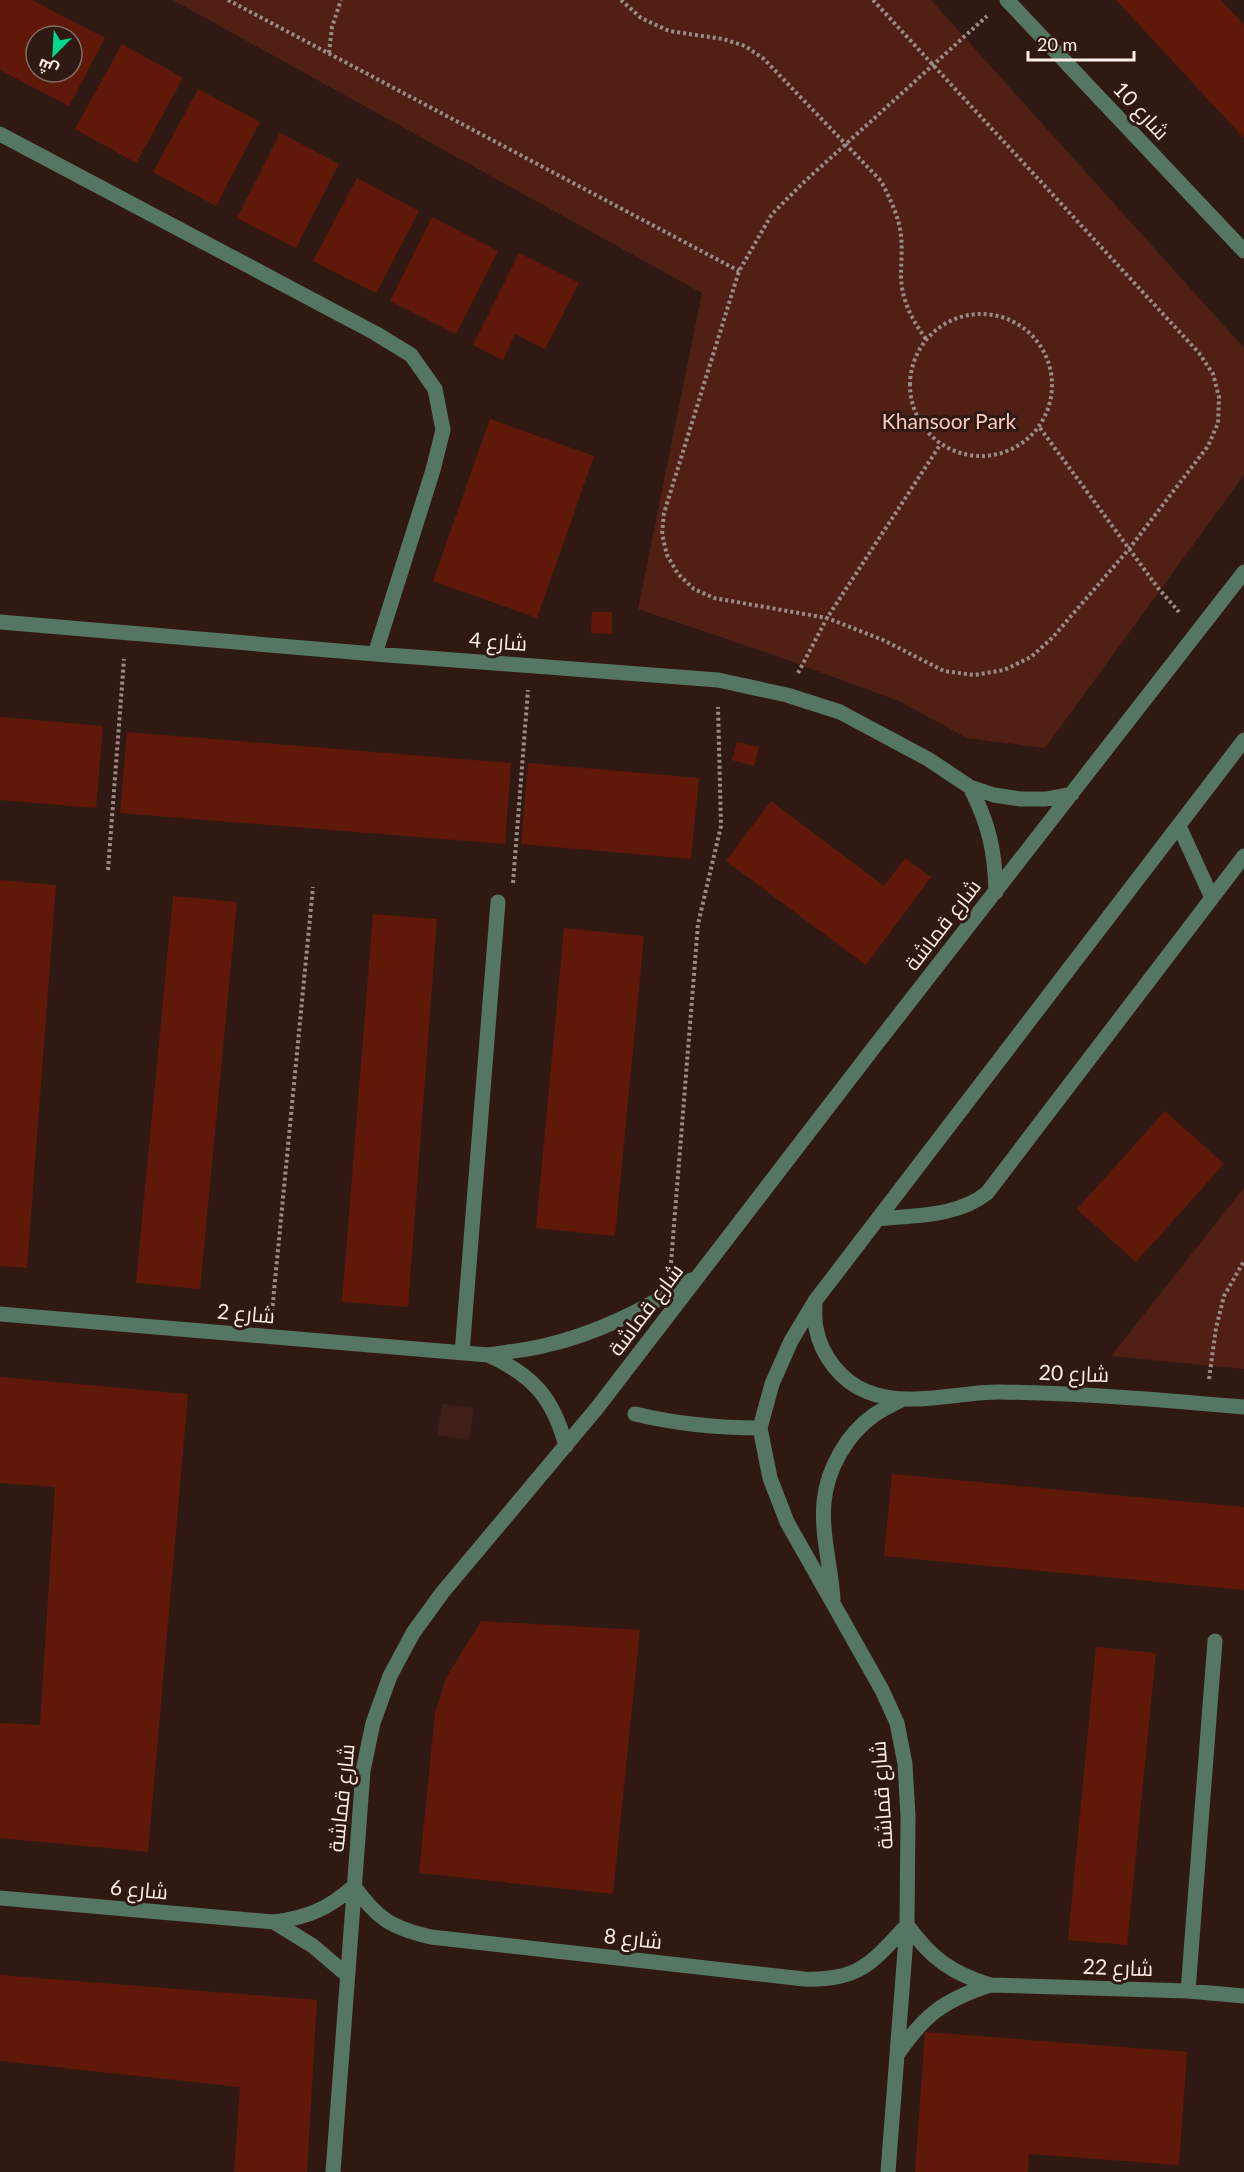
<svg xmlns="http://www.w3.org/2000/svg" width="1244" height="2172" font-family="Lato,Cairo,sans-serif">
  <rect width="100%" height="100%" fill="#311913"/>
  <path fill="#3f2018" d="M 442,1404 L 474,1408 L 469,1440 L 437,1435 Z"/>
  <path fill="#512015" d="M 173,0 L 931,0 L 1244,348 L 1244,475 L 1045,748 L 967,738 L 899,701 L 771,654 L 638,609 L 702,293 Z
    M 1244,1188 L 1244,1369 L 1111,1356 Z"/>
  <path fill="#601908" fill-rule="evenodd" d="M 0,0 L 32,0 L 105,38 L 69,106 L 0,70 ZM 36,36 L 72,36 L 72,72 L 36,72 Z
    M 1116,0 L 1221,0 L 1244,25 L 1244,138 Z
    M 122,44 L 183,78 L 136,163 L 75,129 Z
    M 198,89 L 260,122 L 216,206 L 153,172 Z
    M 280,133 L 339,164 L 296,248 L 237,218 Z
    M 357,178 L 419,211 L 376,293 L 313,261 Z
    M 432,217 L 498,251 L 456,334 L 390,301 Z
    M 519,253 L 579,283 L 545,349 L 515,334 L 503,360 L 473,345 Z
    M 490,419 L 594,456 L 537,618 L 433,581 Z
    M 592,612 L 612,612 L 612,634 L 591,633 Z
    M 0,717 L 103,726 L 96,808 L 0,800 Z
    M 127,732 L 511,763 L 505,844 L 120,813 Z
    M 737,742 L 759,747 L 754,766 L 732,760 Z
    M 528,763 L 699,778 L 691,859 L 521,844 Z
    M 771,801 L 884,886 L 905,858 L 931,877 L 866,965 L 726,861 Z
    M 0,880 L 56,885 L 27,1268 L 0,1266 Z
    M 173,896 L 237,902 L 200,1289 L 136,1283 Z
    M 373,914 L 437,919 L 408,1307 L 342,1302 Z
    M 564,928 L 644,936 L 615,1236 L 536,1228 Z
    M 1165,1111 L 1224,1164 L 1136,1262 L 1077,1209 Z
    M 0,1377 L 188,1394 L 148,1852 L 0,1838 L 0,1723 L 40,1725 L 55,1487 L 0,1483 Z
    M 892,1474 L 1244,1507 L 1244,1590 L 884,1556 Z
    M 481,1621 L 640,1630 L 613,1894 L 419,1873 L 435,1713 L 446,1678 Z
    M 1096,1647 L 1156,1653 L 1127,1945 L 1068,1940 Z
    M 0,1975 L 317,2000 L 307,2172 L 234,2172 L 240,2087 L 0,2061 Z
    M 925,2032 L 1187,2052 L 1179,2165 L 1029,2154 L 1028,2172 L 915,2172 Z"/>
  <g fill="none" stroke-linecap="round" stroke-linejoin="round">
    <path stroke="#9c8a85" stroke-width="4" stroke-dasharray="3 3" stroke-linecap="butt" d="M 228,0 L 739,271
      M 621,0 L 641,18 L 669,31 L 723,39 L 745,46 L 764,59 L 881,181 C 889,197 897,212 900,229 C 903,244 901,260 901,275 C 901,299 912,320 926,339
      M 873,0 L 1199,353 L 1213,374 L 1219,397 L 1218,423 L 1208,446 L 1129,549 L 1053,637 L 1031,657 L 1004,670 L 974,675 L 944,671 L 883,640 L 827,618 L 714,598 L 694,589 L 678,574 L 667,555 L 662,534 L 664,513 L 739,271 L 772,214 L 804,182 L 987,16
      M 329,53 L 332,27 L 341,0
      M910 385a71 71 0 1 1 142 0a71 71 0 1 1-142 0Z
      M 1040,428 L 1158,588 L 1179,612
      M 798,673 L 827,618 L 940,445
      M 108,870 L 124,659
      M 513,883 L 528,690
      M 671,1263 L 698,924 L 721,826 L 718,707
      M 272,1312 L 313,887
      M 1209,1379 L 1216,1328 L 1224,1296 L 1244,1261"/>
    <path stroke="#557663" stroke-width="15" d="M 1007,0 L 1244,251
      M 0,134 L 375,333 L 411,355 L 435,389 L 443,430 L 433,470 L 375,654
      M 0,622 L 375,654 L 718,680 L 787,695 L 840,712 L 928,759 L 970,787 L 994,795 L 1020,799 L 1046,799 L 1072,794
      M 970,787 C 989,824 995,851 996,892
      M 1179,826 L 1212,898
      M 878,1219 C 915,1215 957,1217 987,1193 L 1244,856
      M 815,1301 C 815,1309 814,1319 816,1328 C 821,1355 841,1382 868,1392 C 907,1408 958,1392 999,1392 C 1081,1393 1162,1400 1244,1407
      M 0,1314 L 488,1355 C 506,1352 525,1350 543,1346 C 597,1334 645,1309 691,1280
      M 462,1353 L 498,902
      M 488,1355 C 533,1375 553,1398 566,1446
      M 635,1414 C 677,1424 717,1428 760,1428
      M 833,1599 C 831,1567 821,1534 824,1502 C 827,1469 847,1434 874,1415 C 883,1409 893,1404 903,1399
      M 0,1898 L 274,1922 C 309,1917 328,1909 354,1886 C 377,1919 392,1928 431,1937 L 804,1979 C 859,1981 872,1963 907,1925 C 931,1958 951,1973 990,1985 L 1188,1991 L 1244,1996
      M 274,1922 L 313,1946 L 347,1975
      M 1188,1991 L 1215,1641
      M 897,2055 C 924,2015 944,2000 990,1985
      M 333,2172 L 363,1771 L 373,1723 L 390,1676 L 413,1633 L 442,1593 L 597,1408 L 875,1046 L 1244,572
      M 888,2172 L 907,1925 L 908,1816 L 905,1764 L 897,1723 L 882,1690 L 787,1522 L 770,1478 L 760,1428 L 772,1384 L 791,1341 L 815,1301 L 1244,740"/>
  </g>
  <g text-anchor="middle" stroke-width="6" stroke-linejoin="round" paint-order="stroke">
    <g font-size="21" fill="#fdefeb" stroke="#311913">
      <text transform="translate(1141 111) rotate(47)" y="7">شارع 10</text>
      <text transform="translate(498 642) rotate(4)" y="7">شارع 4</text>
      <text transform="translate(943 925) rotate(-52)" y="7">شارع قماشة</text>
      <text transform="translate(646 1310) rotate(-53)" y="7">شارع قماشة</text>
      <text transform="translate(246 1314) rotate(5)" y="7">شارع 2</text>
      <text transform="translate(1074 1374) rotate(2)" y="7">شارع 20</text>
      <text transform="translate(882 1795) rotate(-94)" y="7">شارع قماشة</text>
      <text transform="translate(342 1798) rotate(-84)" y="7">شارع قماشة</text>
      <text transform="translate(139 1890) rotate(5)" y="7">شارع 6</text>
      <text transform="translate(633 1939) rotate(6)" y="7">شارع 8</text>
      <text transform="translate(1118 1968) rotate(2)" y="7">شارع 22</text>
    </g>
    <g font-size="21" fill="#f9cbbf" stroke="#311913">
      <text x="949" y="429">Khansoor Park</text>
    </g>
  </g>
  <g transform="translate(54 54) rotate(204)"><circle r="28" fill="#311913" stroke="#836f69" stroke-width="1.5"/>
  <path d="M0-4.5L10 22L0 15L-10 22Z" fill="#00d98c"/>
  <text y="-9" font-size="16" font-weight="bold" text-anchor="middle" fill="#fdefeb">ش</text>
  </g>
  <path d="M1028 51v9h106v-9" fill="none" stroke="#fdefeb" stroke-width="3"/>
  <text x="1037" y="51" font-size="18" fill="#fdefeb" stroke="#311913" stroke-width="4.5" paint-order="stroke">20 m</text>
</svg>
